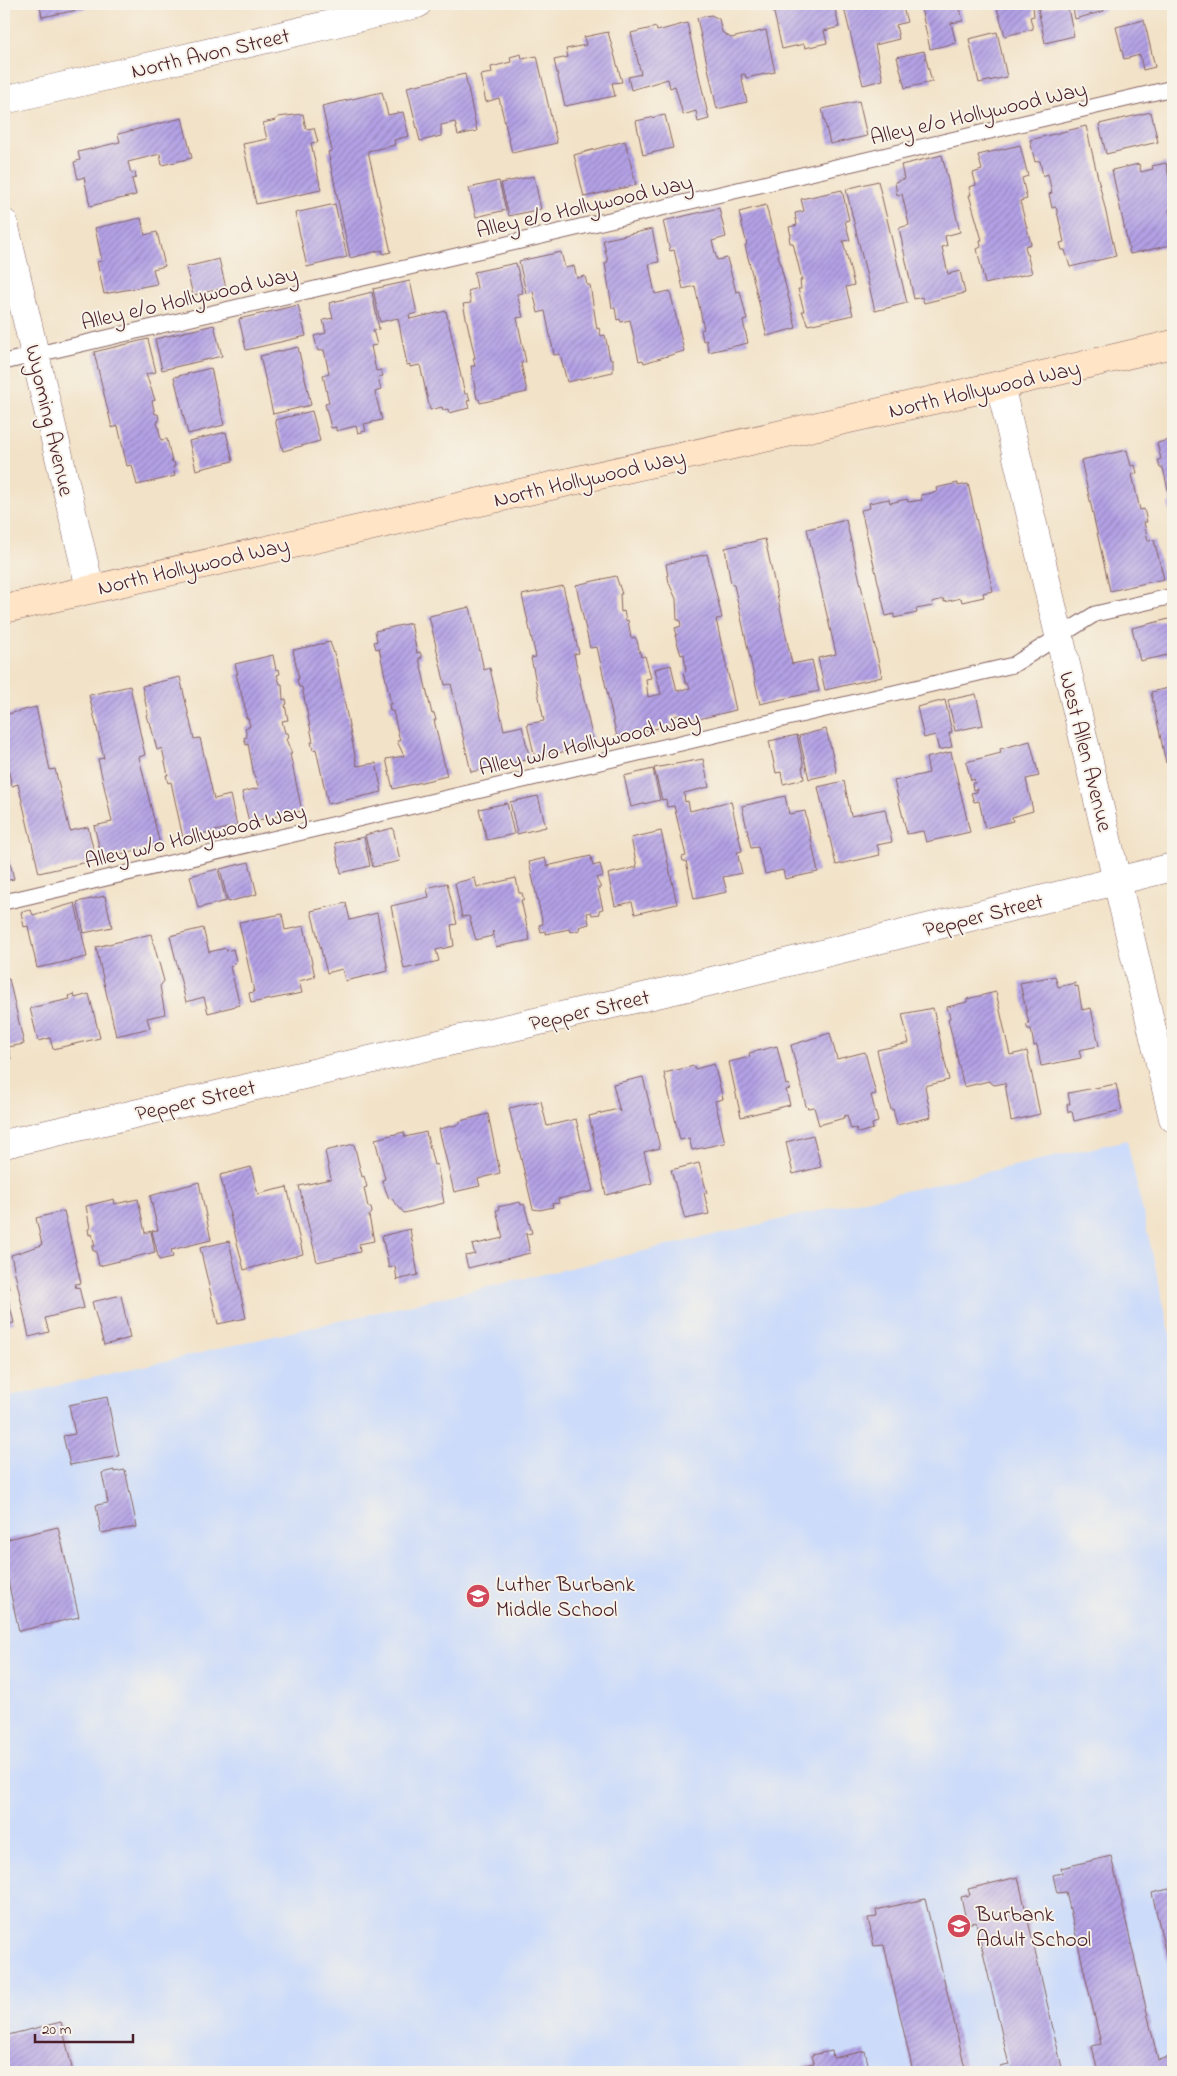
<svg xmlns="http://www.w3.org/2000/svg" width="1177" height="2076" font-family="'Indie Flower',sans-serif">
  <defs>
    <pattern id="building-hatch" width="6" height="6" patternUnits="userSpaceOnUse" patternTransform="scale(1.25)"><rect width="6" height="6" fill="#b3a1e6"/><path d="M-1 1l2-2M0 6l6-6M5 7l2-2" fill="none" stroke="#9483bb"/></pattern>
  </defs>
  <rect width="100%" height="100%" fill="#f7f3e8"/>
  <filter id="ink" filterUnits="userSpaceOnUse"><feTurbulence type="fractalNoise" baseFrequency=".02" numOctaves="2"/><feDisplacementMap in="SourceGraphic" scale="10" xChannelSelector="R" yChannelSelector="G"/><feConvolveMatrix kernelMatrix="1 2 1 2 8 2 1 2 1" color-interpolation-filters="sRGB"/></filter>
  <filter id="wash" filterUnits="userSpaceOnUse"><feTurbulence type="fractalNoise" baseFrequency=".0096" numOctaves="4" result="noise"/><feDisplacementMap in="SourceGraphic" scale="20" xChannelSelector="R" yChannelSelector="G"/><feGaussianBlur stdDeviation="1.12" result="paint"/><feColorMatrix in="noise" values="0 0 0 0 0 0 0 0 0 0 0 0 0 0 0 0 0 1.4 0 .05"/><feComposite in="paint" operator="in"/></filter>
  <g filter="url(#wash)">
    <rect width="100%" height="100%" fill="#f2e2c7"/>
    <path fill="#ccdbfa" d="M 1127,1140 L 1173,1347 L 1173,2072 L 4,2072 L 4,1398 Z"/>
    <g id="blocks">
      <path fill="url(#building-hatch)" d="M 37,4 L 103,4 L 103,5 L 42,17 L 40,6 Z
        M 772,4 L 834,4 L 839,27 L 824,31 L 827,43 L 805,48 L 804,44 L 782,49 Z
        M 843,4 L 902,4 L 907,22 L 896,25 L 899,39 L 875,45 L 883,80 L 863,85 Z
        M 920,4 L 959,4 L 963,21 L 951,23 L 956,43 L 930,49 Z
        M 996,4 L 1042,4 L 1042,5 L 1033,6 L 1034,16 L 1030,17 L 1033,29 L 1005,36 Z
        M 1067,4 L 1074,36 L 1045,43 L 1038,9 Z
        M 1072,4 L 1103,4 L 1104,11 L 1075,19 Z
        M 711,15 L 719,19 L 722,32 L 731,38 L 766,30 L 775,72 L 746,78 L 745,74 L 741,75 L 747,102 L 717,109 L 697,18 Z
        M 1144,20 L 1155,67 L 1143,70 L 1140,55 L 1124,59 L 1116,27 Z
        M 687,23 L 709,119 L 698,122 L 696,111 L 683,115 L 675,86 L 670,88 L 668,79 L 631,90 L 628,77 L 641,74 L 631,33 L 656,27 L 657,31 Z
        M 608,32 L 622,82 L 612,83 L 615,96 L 565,106 L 554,60 L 568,57 L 566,49 L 586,45 L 584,37 Z
        M 997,32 L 1007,77 L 979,83 L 969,39 Z
        M 924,51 L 932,82 L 905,88 L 897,57 Z
        M 521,54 L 522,59 L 537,56 L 557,143 L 512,153 L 499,98 L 486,102 L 480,75 L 492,73 L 491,67 L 511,62 L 510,57 Z
        M 465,74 L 477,131 L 458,135 L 455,122 L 441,125 L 441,136 L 420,141 L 407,87 Z
        M 382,92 L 388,115 L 403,112 L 409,136 L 394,140 L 395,145 L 368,151 L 391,252 L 383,254 L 382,250 L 350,258 L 328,152 L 332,151 L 322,106 Z
        M 859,101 L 867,136 L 830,144 L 822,109 Z
        M 1151,112 L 1158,142 L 1106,154 L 1099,124 Z
        M 303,114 L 306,129 L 314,128 L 318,142 L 311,143 L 321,190 L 256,204 L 243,144 L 267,139 L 263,123 L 276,120 L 278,117 Z
        M 665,115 L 673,148 L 643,155 L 636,121 Z
        M 182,118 L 192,158 L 162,165 L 160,154 L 128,162 L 131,173 L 135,172 L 136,178 L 132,179 L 136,195 L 90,206 L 84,177 L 78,179 L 74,162 L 80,160 L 78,152 L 120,142 L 118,134 Z
        M 1086,126 L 1116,256 L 1070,267 L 1065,250 L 1062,250 L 1060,243 L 1064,242 L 1056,207 L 1052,208 L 1049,194 L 1052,193 L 1048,174 L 1043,176 L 1040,161 L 1035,162 L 1030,140 Z
        M 625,141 L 636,185 L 584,197 L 574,155 Z
        M 1020,145 L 1028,176 L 1022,178 L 1027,199 L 1020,201 L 1031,244 L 1025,246 L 1032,273 L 985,284 L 977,249 L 981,247 L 980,240 L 982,240 L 969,195 L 971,195 L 969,187 L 976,185 L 973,173 L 982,170 L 978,155 Z
        M 942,155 L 960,232 L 945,236 L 947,246 L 942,247 L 948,274 L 960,271 L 965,293 L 924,303 L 922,297 L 914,299 L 899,228 L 909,225 L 902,194 L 897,195 L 895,182 L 904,179 L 901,165 Z
        M 1166,163 L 1173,197 L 1173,209 L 1169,209 L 1173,229 L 1173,235 L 1169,236 L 1171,245 L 1130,254 L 1112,170 L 1139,164 L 1141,172 L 1153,169 L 1152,166 Z
        M 534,176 L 541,209 L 509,216 L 501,183 Z
        M 499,181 L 506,210 L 476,217 L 469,188 Z
        M 878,181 L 907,303 L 875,311 L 846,189 Z
        M 842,190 L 849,220 L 845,221 L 850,240 L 843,241 L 854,285 L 846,287 L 853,315 L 808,325 L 802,311 L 804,311 L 798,289 L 801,289 L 800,280 L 802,280 L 793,243 L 790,243 L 789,237 L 791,236 L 789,227 L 797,225 L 795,213 L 804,211 L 801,199 Z
        M 335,204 L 347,257 L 307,267 L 295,213 Z
        M 766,205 L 796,328 L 767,336 L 745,245 L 747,245 L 739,212 Z
        M 719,208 L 726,237 L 712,241 L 717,260 L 727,258 L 736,292 L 740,291 L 747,320 L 743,321 L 748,343 L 709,352 L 706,340 L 703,341 L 701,330 L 704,329 L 695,286 L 683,289 L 674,250 L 670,251 L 663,221 Z
        M 141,218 L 145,235 L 157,232 L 165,266 L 153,269 L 157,284 L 104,294 L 97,262 L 102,261 L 95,228 Z
        M 652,229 L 659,262 L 649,264 L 655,294 L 670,291 L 684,351 L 644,363 L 643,360 L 639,361 L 630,320 L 621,322 L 620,319 L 617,320 L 615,308 L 612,308 L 605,263 L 608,262 L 603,240 Z
        M 561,252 L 565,268 L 574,266 L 577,278 L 585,276 L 587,285 L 590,285 L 597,329 L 599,328 L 601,336 L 605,335 L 610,359 L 613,359 L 613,372 L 567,382 L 560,354 L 554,355 L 545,311 L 538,313 L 533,291 L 526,293 L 519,261 Z
        M 219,259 L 226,288 L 193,295 L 186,267 Z
        M 516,263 L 523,293 L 517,294 L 523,317 L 517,318 L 526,362 L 521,363 L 527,392 L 480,403 L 479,399 L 477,399 L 471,366 L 475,366 L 473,358 L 475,358 L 463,304 L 471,303 L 468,291 L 477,288 L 474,272 Z
        M 410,281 L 417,313 L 409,315 L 410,319 L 446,311 L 465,394 L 468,394 L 470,400 L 467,401 L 469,408 L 449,413 L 448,409 L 443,410 L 442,407 L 430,410 L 420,365 L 410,367 L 410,364 L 407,365 L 398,318 L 380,322 L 373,289 Z
        M 372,292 L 379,329 L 373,330 L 377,345 L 371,346 L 376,371 L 381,370 L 383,376 L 378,377 L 381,390 L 375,392 L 382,420 L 364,424 L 366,431 L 358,433 L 356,426 L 336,431 L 336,427 L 331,428 L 325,404 L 329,403 L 323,375 L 329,373 L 324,350 L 318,351 L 314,336 L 326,333 L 323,320 L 333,318 L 329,303 Z
        M 298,305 L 306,336 L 246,350 L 239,319 Z
        M 214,325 L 222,356 L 162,370 L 155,339 Z
        M 148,339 L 156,372 L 146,374 L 155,400 L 152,401 L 155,414 L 158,414 L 159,421 L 157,422 L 161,440 L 167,439 L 172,462 L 174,462 L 175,466 L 173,467 L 175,476 L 137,485 L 132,465 L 127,466 L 118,426 L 112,428 L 94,352 Z
        M 298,347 L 311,405 L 273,414 L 260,356 Z
        M 211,368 L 224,425 L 188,434 L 174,377 Z
        M 312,411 L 320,441 L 283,451 L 275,420 Z
        M 226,432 L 233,461 L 196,470 L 189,441 Z
        M 1173,439 L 1173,516 L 1171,517 L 1168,504 L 1171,503 L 1163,468 L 1160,468 L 1158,460 L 1161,459 L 1157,443 Z
        M 1127,450 L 1131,466 L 1135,465 L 1137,473 L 1132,474 L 1140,510 L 1144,509 L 1147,522 L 1144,522 L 1148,541 L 1154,540 L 1164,579 L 1110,591 L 1081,460 Z
        M 958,483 L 958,486 L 968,484 L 993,591 L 983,593 L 984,597 L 962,602 L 961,598 L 944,602 L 944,599 L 932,602 L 933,606 L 916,609 L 917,613 L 894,618 L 894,614 L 886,616 L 861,510 L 870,508 L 869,503 L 889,499 L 890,503 L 907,499 L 908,502 L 922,500 L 921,495 L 937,492 L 936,488 Z
        M 4,498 L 8,515 L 4,516 Z
        M 846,520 L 882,677 L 825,690 L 818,658 L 836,654 L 807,529 Z
        M 765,539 L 792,664 L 812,660 L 819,691 L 760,704 L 734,585 L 732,585 L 730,579 L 725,548 Z
        M 707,554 L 722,618 L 716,619 L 736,710 L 682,723 L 680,715 L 670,717 L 672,725 L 617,737 L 597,647 L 590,648 L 576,585 L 616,576 L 622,594 L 620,594 L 621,612 L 624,611 L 626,621 L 628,620 L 631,638 L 635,637 L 637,641 L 641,657 L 645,656 L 651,678 L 646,679 L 648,697 L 661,694 L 655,669 L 671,665 L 677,691 L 690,688 L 688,683 L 686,684 L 683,673 L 686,672 L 684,654 L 681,655 L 675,635 L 677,635 L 675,628 L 681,626 L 680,620 L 677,620 L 676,599 L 669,583 L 666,564 Z
        M 563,586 L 579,653 L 574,654 L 594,745 L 535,758 L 527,724 L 544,721 L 531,658 L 536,657 L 522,595 Z
        M 470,607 L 484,670 L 490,668 L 504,730 L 522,726 L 530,759 L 471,772 L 451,684 L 445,685 L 429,616 Z
        M 1173,618 L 1173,654 L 1140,661 L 1132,628 Z
        M 411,623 L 417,653 L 420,652 L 422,658 L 419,658 L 432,714 L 434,713 L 436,720 L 434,720 L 447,776 L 393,789 L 386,759 L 404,756 L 397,741 L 400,741 L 393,711 L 390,711 L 389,704 L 391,704 L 379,648 L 376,649 L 374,642 L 377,641 L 375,631 Z
        M 330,642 L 336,659 L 357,766 L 376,763 L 382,792 L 328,804 L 316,749 L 313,750 L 311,742 L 313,742 L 302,687 L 299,687 L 297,679 L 299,679 L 293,650 Z
        M 273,655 L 276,670 L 279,669 L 280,674 L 277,675 L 280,684 L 282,684 L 283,700 L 286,699 L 287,704 L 285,705 L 288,720 L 282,721 L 285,733 L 288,733 L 289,738 L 286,739 L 292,754 L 290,754 L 302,811 L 249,822 L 242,792 L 259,788 L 254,775 L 248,744 L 246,745 L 244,738 L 247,737 L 245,728 L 250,726 L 248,718 L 246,718 L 246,711 L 236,674 L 238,674 L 235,664 Z
        M 180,677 L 194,739 L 200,738 L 214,799 L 230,795 L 237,826 L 183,838 L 171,782 L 168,783 L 166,775 L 168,775 L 162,748 L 157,750 L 150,722 L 148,722 L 146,715 L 148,715 L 142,686 Z
        M 130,686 L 145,755 L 139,757 L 160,845 L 102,858 L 94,826 L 112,822 L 98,759 L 104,758 L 89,695 Z
        M 1173,687 L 1173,761 L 1166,763 L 1151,692 Z
        M 976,694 L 983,725 L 955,731 L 948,700 Z
        M 945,700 L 952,732 L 949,733 L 952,747 L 939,750 L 935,735 L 924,738 L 917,707 Z
        M 36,707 L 50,770 L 55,769 L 70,831 L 88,827 L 96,860 L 39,873 L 18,784 L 12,786 L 4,752 L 4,715 Z
        M 826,729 L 837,773 L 809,779 L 799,736 Z
        M 797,735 L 804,767 L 802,767 L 804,779 L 783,784 L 781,772 L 776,773 L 769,741 Z
        M 1030,741 L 1039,776 L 1026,779 L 1033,811 L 1012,817 L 1013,821 L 985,828 L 979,801 L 974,802 L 971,793 L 977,792 L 977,789 L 973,790 L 972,783 L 975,783 L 974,779 L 971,780 L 966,762 L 1001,753 L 1000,749 Z
        M 951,752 L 970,832 L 926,842 L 923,831 L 907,834 L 894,781 L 929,773 L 926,758 Z
        M 703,759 L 709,787 L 684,793 L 685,802 L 688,801 L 690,811 L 731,801 L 742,851 L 737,852 L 742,873 L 723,877 L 727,892 L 694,899 L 686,861 L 683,861 L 682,857 L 686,856 L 674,806 L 667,807 L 666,799 L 662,800 L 654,768 Z
        M 653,769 L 660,800 L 631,807 L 624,776 Z
        M 844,781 L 851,816 L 885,809 L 892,842 L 877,845 L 880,855 L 836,865 L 818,787 Z
        M 538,796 L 546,827 L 517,834 L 510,802 Z
        M 785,796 L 789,814 L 805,811 L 818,872 L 785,879 L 783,870 L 765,874 L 758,847 L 751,848 L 742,806 Z
        M 507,803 L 514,834 L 487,840 L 479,809 Z
        M 393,828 L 400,861 L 373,867 L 365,835 Z
        M 661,831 L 677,904 L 635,914 L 632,902 L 615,906 L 608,874 L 637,867 L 631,838 Z
        M 4,837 L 14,879 L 4,881 Z
        M 364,837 L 370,866 L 341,873 L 335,843 Z
        M 591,856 L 593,866 L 600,864 L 603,876 L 596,878 L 601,888 L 598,888 L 603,909 L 599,910 L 600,914 L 592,915 L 591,912 L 587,913 L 589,924 L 579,927 L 580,930 L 570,932 L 569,929 L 546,934 L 545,931 L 541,932 L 539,925 L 543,924 L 529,862 L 545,858 L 547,866 Z
        M 249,862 L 257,894 L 228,902 L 220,869 Z
        M 218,869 L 226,901 L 198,908 L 190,876 Z
        M 475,878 L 477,887 L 516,878 L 519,893 L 522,893 L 524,900 L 521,900 L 530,940 L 496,947 L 493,931 L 492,936 L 476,940 L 469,916 L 462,917 L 455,883 Z
        M 447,883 L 457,924 L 451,925 L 454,946 L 436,950 L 439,961 L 404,969 L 391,906 L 429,897 L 427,888 Z
        M 105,896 L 112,927 L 84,933 L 77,902 Z
        M 75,903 L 87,957 L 37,968 L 28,926 L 24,927 L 21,912 L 31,910 L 33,915 Z
        M 346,903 L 350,920 L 377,913 L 388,971 L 345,981 L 342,969 L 327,973 L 311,911 Z
        M 282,914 L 285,930 L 304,926 L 315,977 L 299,981 L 302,993 L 251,1003 L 249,993 L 254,992 L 239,922 Z
        M 203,928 L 209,952 L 226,948 L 227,951 L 233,949 L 236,961 L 230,967 L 240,1005 L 208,1013 L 204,997 L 186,1002 L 170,936 Z
        M 151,934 L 164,981 L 160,986 L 165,1014 L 147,1018 L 150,1028 L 116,1036 L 96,947 Z
        M 1055,976 L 1058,987 L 1075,983 L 1075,987 L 1078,986 L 1082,1010 L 1091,1008 L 1099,1046 L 1079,1050 L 1081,1058 L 1041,1066 L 1037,1045 L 1034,1046 L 1031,1029 L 1028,1029 L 1026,1025 L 1029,1024 L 1020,983 Z
        M 9,979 L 24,1044 L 8,1047 L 11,1059 L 4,1060 L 4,980 Z
        M 996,992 L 1010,1055 L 1027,1051 L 1040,1114 L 1011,1121 L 1005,1083 L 994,1085 L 989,1081 L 964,1087 L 948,1019 L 950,1018 L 947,1007 L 967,1002 L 967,999 Z
        M 74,994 L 75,998 L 89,994 L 100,1038 L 53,1049 L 50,1038 L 38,1041 L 30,1008 L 70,999 L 69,996 Z
        M 933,1008 L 949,1080 L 925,1086 L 931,1117 L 897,1125 L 893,1109 L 891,1110 L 877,1050 L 909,1043 L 902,1014 Z
        M 830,1033 L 837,1059 L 865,1052 L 876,1094 L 871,1095 L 878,1122 L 872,1124 L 873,1129 L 858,1133 L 856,1128 L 851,1129 L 847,1115 L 844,1116 L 844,1118 L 819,1125 L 814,1107 L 808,1108 L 806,1106 L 791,1045 Z
        M 777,1046 L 786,1085 L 789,1084 L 790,1089 L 786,1090 L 790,1105 L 741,1117 L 729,1062 L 750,1057 L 749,1053 Z
        M 714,1064 L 723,1099 L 715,1101 L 725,1143 L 692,1150 L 689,1138 L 680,1140 L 664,1073 L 694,1066 L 695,1069 Z
        M 643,1077 L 660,1148 L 644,1152 L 652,1183 L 606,1195 L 589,1116 L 618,1109 L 620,1112 L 613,1084 Z
        M 1116,1084 L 1122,1110 L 1074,1121 L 1072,1111 L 1068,1112 L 1067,1104 L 1070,1104 L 1068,1093 Z
        M 541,1101 L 547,1126 L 576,1119 L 593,1191 L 558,1199 L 559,1203 L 552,1204 L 553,1207 L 540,1210 L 533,1209 L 509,1108 Z
        M 488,1114 L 500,1173 L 478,1179 L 480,1186 L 454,1192 L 439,1129 L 460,1124 L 460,1121 Z
        M 404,1132 L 405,1137 L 426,1132 L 434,1165 L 437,1164 L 444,1203 L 404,1213 L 391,1198 L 389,1199 L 382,1180 L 385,1179 L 375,1139 Z
        M 813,1135 L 821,1167 L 793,1174 L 786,1142 Z
        M 354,1144 L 362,1177 L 364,1176 L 367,1187 L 364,1188 L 368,1207 L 371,1207 L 372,1213 L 369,1216 L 374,1241 L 359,1244 L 360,1252 L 317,1262 L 299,1186 L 331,1179 L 325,1151 Z
        M 699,1163 L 707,1193 L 704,1193 L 709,1214 L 685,1219 L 671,1170 Z
        M 251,1167 L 258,1194 L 287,1187 L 303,1254 L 244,1270 L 220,1175 Z
        M 199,1182 L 211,1240 L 171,1250 L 173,1257 L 159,1260 L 152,1231 L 158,1230 L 150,1196 Z
        M 114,1199 L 115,1204 L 138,1199 L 145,1233 L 151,1231 L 155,1252 L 99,1266 L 96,1251 L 93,1251 L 92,1246 L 95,1246 L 92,1234 L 89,1235 L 88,1229 L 90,1228 L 86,1206 Z
        M 520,1202 L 521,1205 L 524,1204 L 532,1233 L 526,1234 L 530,1253 L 468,1268 L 465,1256 L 475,1254 L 472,1245 L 503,1238 L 496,1210 L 499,1210 L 498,1207 Z
        M 64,1211 L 81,1283 L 75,1284 L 76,1288 L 79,1287 L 84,1308 L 45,1318 L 49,1332 L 29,1337 L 11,1255 L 42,1245 L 36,1218 Z
        M 410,1229 L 418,1275 L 397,1280 L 395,1266 L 389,1268 L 382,1236 Z
        M 229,1241 L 246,1318 L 218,1324 L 200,1248 Z
        M 7,1280 L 9,1289 L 6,1290 L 14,1323 L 4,1325 L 4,1281 Z
        M 121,1295 L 130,1338 L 104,1345 L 92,1302 Z
        M 107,1397 L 119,1456 L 70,1465 L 63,1436 L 75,1434 L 69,1405 Z
        M 114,1470 L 114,1472 L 125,1470 L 137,1527 L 101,1533 L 96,1505 L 108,1503 L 102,1473 Z
        M 58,1527 L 79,1617 L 19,1631 L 4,1563 L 4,1540 Z
        M 1111,1856 L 1158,2060 L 1173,2056 L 1173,2072 L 1098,2072 L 1092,2046 L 1101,2044 L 1066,1892 L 1057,1893 L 1053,1875 L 1062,1873 L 1061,1868 Z
        M 1018,1877 L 1063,2072 L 1001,2072 L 1000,2067 L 1009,2065 L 976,1922 L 967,1924 L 961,1897 L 970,1895 L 968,1889 Z
        M 1173,1888 L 1173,1976 L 1171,1977 L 1152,1893 Z
        M 925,1899 L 966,2072 L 913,2072 L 884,1945 L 874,1946 L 868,1918 L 877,1917 L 876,1910 Z
        M 61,2022 L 73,2072 L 4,2072 L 4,2036 Z
        M 832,2051 L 833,2058 L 865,2051 L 870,2072 L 806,2072 L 804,2065 L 814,2063 L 812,2055 Z"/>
    </g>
  </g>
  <g filter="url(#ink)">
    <use href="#blocks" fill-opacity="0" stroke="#856362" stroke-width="1"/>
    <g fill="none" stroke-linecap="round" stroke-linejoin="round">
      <g stroke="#856362" stroke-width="17">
        <path id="lane" d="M 4,362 L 1173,88
          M 4,902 L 1013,665 L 1095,614 L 1173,596"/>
      </g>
      <g stroke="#856362" stroke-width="29">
        <path id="street" d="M 4,100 L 417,4
          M 4,223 L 90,588
          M 1000,385 L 1173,1118
          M 4,1144 L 700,984 L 1173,867"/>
      </g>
      <g stroke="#856362" stroke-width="29">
        <path id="secondary" d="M 4,609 L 1000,385 L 1173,344"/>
      </g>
      <use href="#lane" stroke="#fff" stroke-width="15"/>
      <use href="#street" stroke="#fff" stroke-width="28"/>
      <use href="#secondary" stroke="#ffe4c6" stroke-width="28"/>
    </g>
  </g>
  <defs>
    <g id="school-disc" transform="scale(1.25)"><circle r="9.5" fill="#d1495b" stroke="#f7f3e8"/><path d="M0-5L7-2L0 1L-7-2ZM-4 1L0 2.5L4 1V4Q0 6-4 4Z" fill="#fff"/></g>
  </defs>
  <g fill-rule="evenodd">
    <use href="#school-disc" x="478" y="1596"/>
    <use href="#school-disc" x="959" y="1926"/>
  </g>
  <g text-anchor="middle" stroke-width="4" stroke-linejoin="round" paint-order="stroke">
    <g font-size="22" fill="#4a1f2b" stroke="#f7f3e8">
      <text transform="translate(210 52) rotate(-13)" y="8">North Avon Street</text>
      <text transform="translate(978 112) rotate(-13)" y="8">Alley e/o Hollywood Way</text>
      <text transform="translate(584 205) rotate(-13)" y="8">Alley e/o Hollywood Way</text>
      <text transform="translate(189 297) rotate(-13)" y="8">Alley e/o Hollywood Way</text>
      <text transform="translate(984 388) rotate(-13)" y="8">North Hollywood Way</text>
      <text transform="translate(51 420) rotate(77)" y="8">Wyoming Avenue</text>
      <text transform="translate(589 477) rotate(-13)" y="8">North Hollywood Way</text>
      <text transform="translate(193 565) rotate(-13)" y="8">North Hollywood Way</text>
      <text transform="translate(589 742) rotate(-13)" y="8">Alley w/o Hollywood Way</text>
      <text transform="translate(1087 751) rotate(76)" y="8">West Allen Avenue</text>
      <text transform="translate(195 835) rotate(-13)" y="8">Alley w/o Hollywood Way</text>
      <text transform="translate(983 914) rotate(-14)" y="8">Pepper Street</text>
      <text transform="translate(589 1009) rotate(-13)" y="8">Pepper Street</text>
      <text transform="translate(195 1099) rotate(-13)" y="8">Pepper Street</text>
    </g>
    <g font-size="22" fill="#4a1f2b" stroke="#f7f3e8" text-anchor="start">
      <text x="496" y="1591">Luther Burbank<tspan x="496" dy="25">Middle School</tspan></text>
      <text x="976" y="1921">Burbank<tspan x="976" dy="25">Adult School</tspan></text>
    </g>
  </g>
  <rect width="1177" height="2076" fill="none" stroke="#f7f3e8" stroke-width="20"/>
  <path d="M35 2034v8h98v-8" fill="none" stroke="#4a1f2b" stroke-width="2.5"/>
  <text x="42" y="2034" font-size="15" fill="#4a1f2b" stroke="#f7f3e8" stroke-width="4" paint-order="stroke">20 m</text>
</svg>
